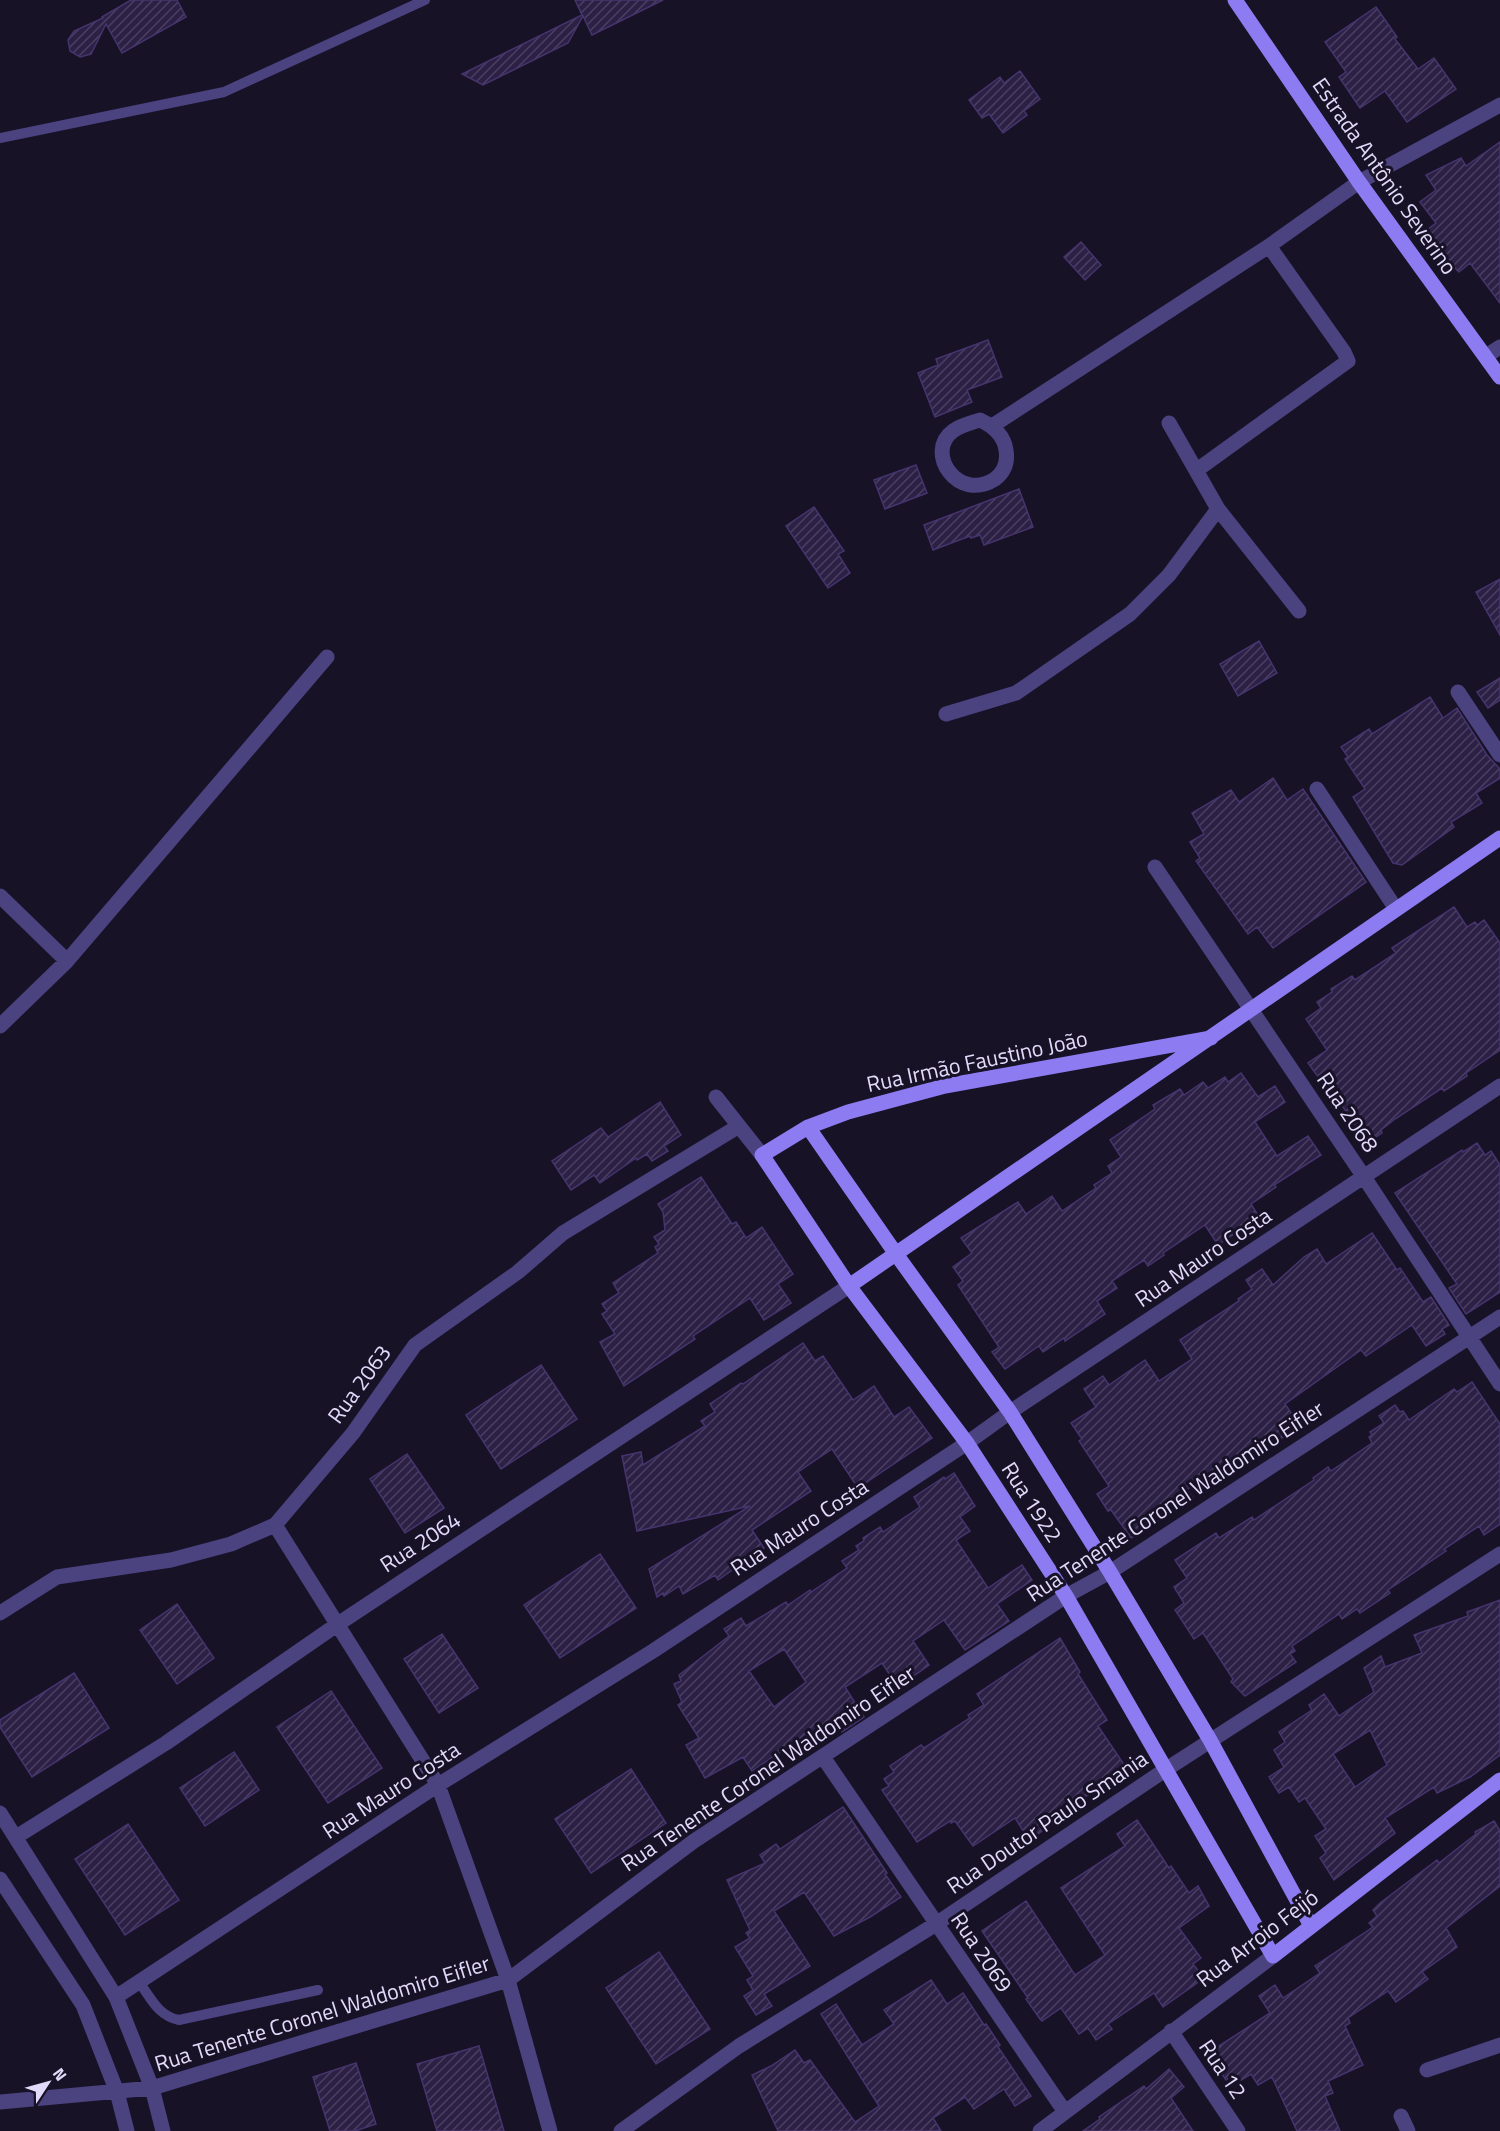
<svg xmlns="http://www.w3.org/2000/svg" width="1500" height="2131" font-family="'Titillium Web',sans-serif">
  <defs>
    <pattern id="building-hatch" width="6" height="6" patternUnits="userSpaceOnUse" patternTransform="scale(1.5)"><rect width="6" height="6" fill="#2c2045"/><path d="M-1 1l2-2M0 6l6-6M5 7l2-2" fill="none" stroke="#4a4061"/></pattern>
  </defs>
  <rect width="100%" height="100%" fill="#181226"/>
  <path fill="url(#building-hatch)" stroke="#46346e" stroke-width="1.5" fill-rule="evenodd" d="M 131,0 L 177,0 L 186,17 L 122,53 L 106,24 L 91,54 L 80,57 L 70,51 L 68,40 L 74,31 L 103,18 L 102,17 Z
    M 575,0 L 663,0 L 592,35 L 583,16 L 568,43 L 483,85 L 462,74 L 582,15 Z
    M 1376,7 L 1397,37 L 1395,39 L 1418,69 L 1434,58 L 1456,89 L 1407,122 L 1385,91 L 1360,108 L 1339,77 L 1346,72 L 1325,42 Z
    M 1020,71 L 1040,99 L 1024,111 L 1027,115 L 1003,133 L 989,114 L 982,118 L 969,100 L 1000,77 L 1004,83 Z
    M 1500,142 L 1500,303 L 1470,263 L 1459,272 L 1454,267 L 1427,230 L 1436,223 L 1420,202 L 1436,190 L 1426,175 L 1461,158 L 1466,166 Z
    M 1081,242 L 1101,265 L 1085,280 L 1064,257 Z
    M 988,340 L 1002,377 L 967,390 L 972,402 L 935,417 L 918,373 L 938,365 L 936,359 Z
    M 916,465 L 927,493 L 885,509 L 874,480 Z
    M 1019,489 L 1033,527 L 984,545 L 980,535 L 971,538 L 970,536 L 933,550 L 924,525 Z
    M 814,507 L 844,551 L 838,554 L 850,573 L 828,588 L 786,526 Z
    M 1500,579 L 1500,635 L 1476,592 Z
    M 1259,641 L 1277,673 L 1238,696 L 1220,664 Z
    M 1500,678 L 1500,700 L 1488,708 L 1477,692 Z
    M 1430,697 L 1443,718 L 1457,708 L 1487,755 L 1500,769 L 1500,778 L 1476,793 L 1482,803 L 1451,822 L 1454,827 L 1402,865 L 1393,863 L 1353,797 L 1365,789 L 1345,759 L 1348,757 L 1341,747 L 1369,729 L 1372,734 Z
    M 1273,778 L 1287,800 L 1303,789 L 1366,882 L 1273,948 L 1257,927 L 1248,934 L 1196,861 L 1200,858 L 1190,842 L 1204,834 L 1192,813 L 1231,790 L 1239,802 Z
    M 1454,907 L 1467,927 L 1475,922 L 1477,925 L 1484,920 L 1500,943 L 1500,1050 L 1466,1073 L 1467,1076 L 1444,1091 L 1442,1088 L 1395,1119 L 1381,1130 L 1382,1133 L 1367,1143 L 1327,1083 L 1324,1085 L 1308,1063 L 1327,1050 L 1306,1019 L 1321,1008 L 1317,1002 L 1332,992 L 1331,989 L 1352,976 L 1355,980 L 1396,953 L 1392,948 Z
    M 1241,1073 L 1258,1097 L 1275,1086 L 1285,1102 L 1255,1122 L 1277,1156 L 1308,1136 L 1321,1155 L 1274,1185 L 1276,1187 L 1251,1204 L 1259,1217 L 1218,1245 L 1205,1225 L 1163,1253 L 1164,1255 L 1148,1266 L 1144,1260 L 1112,1281 L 1117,1288 L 1097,1301 L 1105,1314 L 1065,1341 L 1064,1338 L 1043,1352 L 1039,1346 L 1005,1369 L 992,1352 L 999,1347 L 958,1285 L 963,1281 L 953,1267 L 972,1253 L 961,1238 L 1018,1202 L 1026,1214 L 1052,1196 L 1062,1211 L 1096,1188 L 1094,1185 L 1112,1173 L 1108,1166 L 1121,1157 L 1110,1140 L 1155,1109 L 1153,1105 L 1180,1089 L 1184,1095 L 1203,1082 L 1208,1088 L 1225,1077 L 1228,1082 Z
    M 660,1102 L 681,1135 L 664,1146 L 668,1151 L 652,1161 L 647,1154 L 637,1160 L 636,1158 L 600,1183 L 594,1175 L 571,1190 L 552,1161 L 601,1128 L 608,1137 Z
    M 1477,1143 L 1485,1155 L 1491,1151 L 1500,1165 L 1500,1292 L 1466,1314 L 1449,1288 L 1457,1284 L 1395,1193 L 1462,1150 L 1463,1152 Z
    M 701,1177 L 732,1224 L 736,1222 L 746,1238 L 762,1227 L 793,1274 L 778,1284 L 791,1303 L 764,1320 L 750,1298 L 693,1336 L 695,1339 L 624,1386 L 600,1342 L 615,1334 L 602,1314 L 607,1311 L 602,1304 L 619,1293 L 613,1283 L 658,1253 L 655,1247 L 659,1244 L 654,1237 L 665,1230 L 663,1212 L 658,1204 Z
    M 1372,1233 L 1397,1270 L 1400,1268 L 1423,1302 L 1431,1297 L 1449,1325 L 1442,1329 L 1445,1334 L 1426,1346 L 1412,1325 L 1366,1356 L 1361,1350 L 1285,1404 L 1300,1426 L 1254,1457 L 1251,1453 L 1187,1489 L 1193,1498 L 1131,1538 L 1111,1510 L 1108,1511 L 1097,1494 L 1109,1486 L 1079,1441 L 1082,1439 L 1071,1423 L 1096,1407 L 1084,1389 L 1103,1376 L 1109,1385 L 1145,1360 L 1159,1381 L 1192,1359 L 1180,1340 L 1239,1301 L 1238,1299 L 1252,1289 L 1246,1280 L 1262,1269 L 1273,1285 L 1304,1257 L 1317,1249 L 1326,1264 Z
    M 803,1343 L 815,1361 L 823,1356 L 853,1400 L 874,1386 L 894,1417 L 909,1407 L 932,1438 L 858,1488 L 832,1449 L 798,1472 L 811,1491 L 752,1530 L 764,1548 L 718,1580 L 715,1575 L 683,1594 L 679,1586 L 664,1596 L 663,1593 L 657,1597 L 649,1569 L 750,1506 L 637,1531 L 622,1456 L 641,1452 L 643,1465 L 705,1426 L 701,1421 L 715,1412 L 710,1404 L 741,1383 L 743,1384 Z
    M 541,1365 L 577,1419 L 501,1469 L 466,1415 Z
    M 1472,1382 L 1500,1424 L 1500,1524 L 1484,1535 L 1479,1526 L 1444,1549 L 1446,1551 L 1388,1590 L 1390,1593 L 1360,1613 L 1357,1609 L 1342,1619 L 1339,1614 L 1292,1646 L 1295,1651 L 1290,1654 L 1296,1662 L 1245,1696 L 1231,1682 L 1233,1679 L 1203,1633 L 1194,1639 L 1175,1610 L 1184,1603 L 1174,1587 L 1187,1578 L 1175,1560 L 1216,1533 L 1219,1538 L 1252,1517 L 1254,1520 L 1314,1480 L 1313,1478 L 1328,1467 L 1331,1471 L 1372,1443 L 1369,1437 L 1372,1435 L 1370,1432 L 1384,1423 L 1379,1416 L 1395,1405 L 1400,1412 L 1403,1411 L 1409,1420 L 1454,1389 L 1457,1392 Z
    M 407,1454 L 444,1508 L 405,1533 L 370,1479 Z
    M 954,1473 L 975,1506 L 960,1517 L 970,1531 L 956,1540 L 988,1588 L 1022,1565 L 1032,1580 L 997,1604 L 1009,1621 L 965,1650 L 944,1620 L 913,1641 L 929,1665 L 898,1687 L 882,1663 L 845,1687 L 864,1717 L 842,1732 L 835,1722 L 793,1749 L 791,1745 L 752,1771 L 743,1757 L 705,1778 L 686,1745 L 699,1738 L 678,1705 L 682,1702 L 674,1684 L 681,1681 L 679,1675 L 729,1636 L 724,1629 L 741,1618 L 746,1626 L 786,1602 L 788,1605 L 810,1590 L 811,1592 L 847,1568 L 842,1561 L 859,1550 L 856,1546 L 864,1541 L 863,1538 L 880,1527 L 883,1532 L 920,1507 L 914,1497 L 944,1477 L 945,1479 ZM 784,1649 L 806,1682 L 774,1707 L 749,1671 Z
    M 600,1554 L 636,1608 L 560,1658 L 524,1605 Z
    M 1500,1600 L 1500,1755 L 1470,1777 L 1437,1793 L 1434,1787 L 1385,1818 L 1395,1833 L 1334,1880 L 1320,1858 L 1326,1853 L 1315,1836 L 1326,1829 L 1305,1798 L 1299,1802 L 1289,1787 L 1279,1793 L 1269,1777 L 1284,1767 L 1274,1750 L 1285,1742 L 1279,1732 L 1312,1710 L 1309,1705 L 1324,1694 L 1339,1716 L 1374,1692 L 1364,1668 L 1381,1656 L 1385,1667 L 1422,1653 L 1414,1635 L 1468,1616 L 1467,1612 ZM 1370,1730 L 1387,1765 L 1355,1787 L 1333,1754 Z
    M 177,1604 L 214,1658 L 177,1684 L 140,1630 Z
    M 442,1634 L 478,1688 L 439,1713 L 404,1659 Z
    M 1060,1638 L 1080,1672 L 1078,1674 L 1107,1720 L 1098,1726 L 1129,1772 L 1114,1783 L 1112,1779 L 1080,1800 L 1081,1802 L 1074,1808 L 1075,1809 L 1029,1840 L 1015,1818 L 973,1846 L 955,1821 L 951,1823 L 950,1821 L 917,1842 L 882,1790 L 889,1786 L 884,1779 L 894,1772 L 890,1766 L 921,1745 L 924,1748 L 970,1718 L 968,1715 L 984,1705 L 977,1694 Z
    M 74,1673 L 109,1728 L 32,1777 L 0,1727 L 0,1720 Z
    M 331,1691 L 382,1768 L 328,1803 L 277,1727 Z
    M 234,1752 L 259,1790 L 205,1826 L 180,1788 Z
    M 631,1769 L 666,1823 L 591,1873 L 555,1819 Z
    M 843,1807 L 887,1873 L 885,1874 L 901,1897 L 870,1917 L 834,1936 L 804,1892 L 774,1911 L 810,1966 L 764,1994 L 772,2006 L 756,2015 L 744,1996 L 753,1990 L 747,1980 L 753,1976 L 735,1947 L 750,1938 L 746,1933 L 750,1930 L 727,1880 L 765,1863 L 760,1855 L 776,1844 L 780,1849 Z
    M 1137,1820 L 1169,1868 L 1171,1866 L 1189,1893 L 1198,1886 L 1209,1906 L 1179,1928 L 1201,1958 L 1193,1964 L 1204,1978 L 1163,2007 L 1154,1993 L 1108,2024 L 1112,2029 L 1096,2040 L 1088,2028 L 1079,2034 L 1061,2008 L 1042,2021 L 1040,2019 L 1026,1999 L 1028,1998 L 982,1931 L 1026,1901 L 1075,1975 L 1105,1955 L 1061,1888 L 1125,1846 L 1117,1834 Z
    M 1494,1821 L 1500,1831 L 1500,1886 L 1446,1928 L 1457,1947 L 1422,1972 L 1428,1979 L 1396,2002 L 1388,1991 L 1348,2018 L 1350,2023 L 1345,2026 L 1363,2065 L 1328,2081 L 1333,2093 L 1325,2096 L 1340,2131 L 1297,2131 L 1272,2077 L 1258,2085 L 1251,2074 L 1238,2082 L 1233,2075 L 1226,2080 L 1208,2053 L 1270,2013 L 1259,1996 L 1275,1985 L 1283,1998 L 1320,1973 L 1315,1966 L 1373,1927 L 1369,1923 L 1377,1916 L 1373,1910 L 1380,1903 L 1437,1860 L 1439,1863 L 1476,1834 L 1475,1832 Z
    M 128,1824 L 179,1900 L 125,1935 L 75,1859 Z
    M 659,1952 L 710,2029 L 656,2064 L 606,1988 Z
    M 931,1980 L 947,2004 L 963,1993 L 984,2025 L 986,2024 L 1000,2045 L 998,2047 L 1031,2096 L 1015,2106 L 1004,2089 L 974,2109 L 965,2097 L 933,2118 L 941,2131 L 778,2131 L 752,2075 L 771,2066 L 795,2050 L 804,2063 L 810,2060 L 855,2122 L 879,2106 L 821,2014 L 836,2004 L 862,2045 L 894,2024 L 884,2010 Z
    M 479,2046 L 504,2131 L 437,2131 L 417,2064 Z
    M 356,2063 L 376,2124 L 355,2131 L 330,2131 L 313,2077 Z
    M 1169,2069 L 1184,2087 L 1171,2098 L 1193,2131 L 1083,2131 L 1100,2119 L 1099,2117 L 1144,2086 L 1146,2089 Z"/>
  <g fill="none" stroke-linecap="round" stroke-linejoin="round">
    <path stroke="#4b4280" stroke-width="10" d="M 0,138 L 224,92 L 425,0
      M 139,1982 C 151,1998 158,2016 179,2020 L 318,1990"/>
    <path stroke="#4b4280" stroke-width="15" d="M 1486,356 L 1500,347
      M 980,420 C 993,426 1004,435 1006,450 C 1008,462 1004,472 995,479 C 958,503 924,452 953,431 C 961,425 971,423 980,420 Z
      M 1169,423 L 1218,509 L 1299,611
      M 992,426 L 1269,246 L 1359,182 L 1500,105
      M 1197,470 L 1348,361 L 1344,352 L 1269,246
      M 1458,692 L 1500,755
      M 946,714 L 1016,693 L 1130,614 L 1169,575 L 1218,509
      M 1317,789 L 1396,909
      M 1155,867 L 1364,1177 L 1500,1384
      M 0,896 L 67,961
      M 0,1026 L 67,961 L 327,657
      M 716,1097 L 762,1155
      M 275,1525 L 438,1785 L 508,1980 L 550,2131
      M 0,1613 L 57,1577 L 171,1560 L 231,1544 L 275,1525 L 353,1433 L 415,1345 L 518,1272 L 563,1233 L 739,1126
      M 823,1757 L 1065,2112
      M 0,1813 L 116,1997 L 152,2088 L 163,2131
      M 16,1837 L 166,1743 L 338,1624 L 849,1286
      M 0,1879 L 83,2005 L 117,2092 L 127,2131
      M 116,1997 L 438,1785 L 653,1651 L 967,1443 L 1010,1412 L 1500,1086
      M 1171,2031 L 1238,2131
      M 1427,2070 L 1500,2045
      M 0,2102 L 152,2088 L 508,1980 L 694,1841 L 1066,1596 L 1110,1572 L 1500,1317
      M 1401,2116 L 1408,2131
      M 621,2131 L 739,2046 L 936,1924 L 1165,1770 L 1500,1554
      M 1040,2131 L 1273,1956"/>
    <path stroke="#8c7bf1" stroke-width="15" d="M 1235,0 L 1359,182 L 1500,377
      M 1211,1038 L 945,1086 L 848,1112 L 808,1127 L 762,1155 L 849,1286 L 967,1443 L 1066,1596 L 1273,1956 L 1500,1780
      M 808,1127 L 896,1254 L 1010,1412 L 1110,1572 L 1210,1740 L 1311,1926
      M 849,1286 L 1500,838"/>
  </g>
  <g text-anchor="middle" stroke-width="6" stroke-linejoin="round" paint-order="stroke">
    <g font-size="22" fill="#e2dafb" stroke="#181226">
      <text transform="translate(1385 176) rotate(55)" y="8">Estrada Antônio Severino</text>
      <text transform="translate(977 1061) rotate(-12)" y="8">Rua Irmão Faustino João</text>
      <text transform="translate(1348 1112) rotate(56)" y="8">Rua 2068</text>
      <text transform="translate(1203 1257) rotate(-34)" y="8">Rua Mauro Costa</text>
      <text transform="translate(359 1384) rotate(-54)" y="8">Rua 2063</text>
      <text transform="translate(1175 1501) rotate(-33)" y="8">Rua Tenente Coronel Waldomiro Eifler</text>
      <text transform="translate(1032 1502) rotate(57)" y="8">Rua 1922</text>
      <text transform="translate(799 1527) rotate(-33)" y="8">Rua Mauro Costa</text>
      <text transform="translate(420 1542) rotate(-33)" y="8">Rua 2064</text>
      <text transform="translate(768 1768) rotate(-34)" y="8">Rua Tenente Coronel Waldomiro Eifler</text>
      <text transform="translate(391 1790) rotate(-33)" y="8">Rua Mauro Costa</text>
      <text transform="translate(1047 1822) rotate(-34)" y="8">Rua Doutor Paulo Smania</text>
      <text transform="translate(1257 1938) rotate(-37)" y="8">Rua Arroio Feijó</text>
      <text transform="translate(982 1952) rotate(56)" y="8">Rua 2069</text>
      <text transform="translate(322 2013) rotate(-17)" y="8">Rua Tenente Coronel Waldomiro Eifler</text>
      <text transform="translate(1223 2069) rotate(56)" y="8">Rua 12</text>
    </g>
  </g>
  <g transform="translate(48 2083) rotate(54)" stroke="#181226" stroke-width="4.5" paint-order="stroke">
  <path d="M0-4.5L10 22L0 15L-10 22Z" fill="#e2dafb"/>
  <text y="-9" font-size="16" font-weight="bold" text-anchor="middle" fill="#e2dafb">N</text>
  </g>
</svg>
